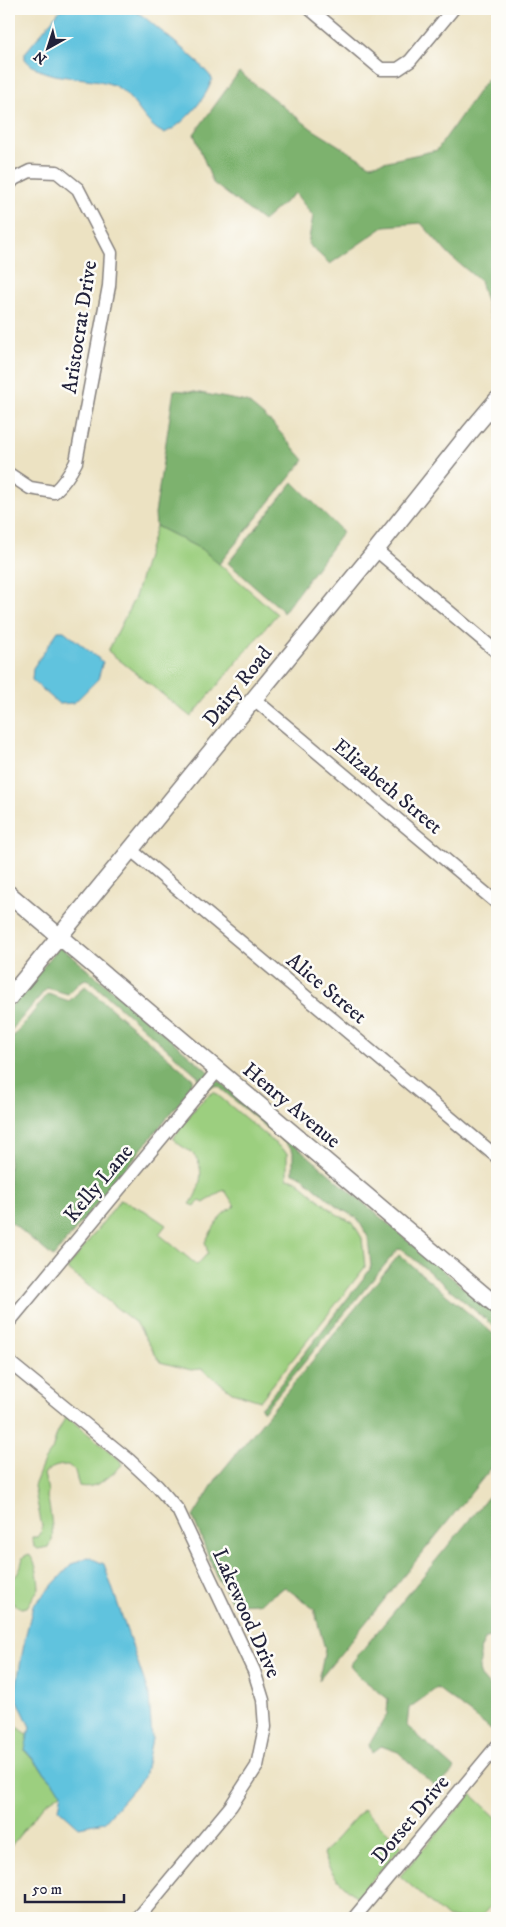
<svg xmlns="http://www.w3.org/2000/svg" width="506" height="1927" font-family="'IM FELL DW Pica',serif">
  <rect width="100%" height="100%" fill="#fdfcf7"/>
  <filter id="ink" filterUnits="userSpaceOnUse"><feTurbulence type="fractalNoise" baseFrequency=".02" numOctaves="2"/><feDisplacementMap in="SourceGraphic" scale="10" xChannelSelector="R" yChannelSelector="G"/><feConvolveMatrix kernelMatrix="1 2 1 2 8 2 1 2 1" color-interpolation-filters="sRGB"/></filter>
  <filter id="wash" filterUnits="userSpaceOnUse"><feTurbulence type="fractalNoise" baseFrequency=".0096" numOctaves="4" result="noise"/><feDisplacementMap in="SourceGraphic" scale="20" xChannelSelector="R" yChannelSelector="G"/><feGaussianBlur stdDeviation="1.12" result="paint"/><feColorMatrix in="noise" values="0 0 0 0 0 0 0 0 0 0 0 0 0 0 0 0 0 1.4 0 .05"/><feComposite in="paint" operator="in"/></filter>
  <g filter="url(#wash)">
    <rect width="100%" height="100%" fill="#ece2c2"/>
    <path fill="#9ccf7f" stroke="#5f785d" d="M 156,526 L 203,550 L 277,614 L 191,717 L 108,651 L 135,597 Z
      M 214,1092 L 287,1153 L 287,1178 L 296,1180 L 335,1213 L 353,1223 L 362,1238 L 365,1267 L 260,1401 L 232,1392 L 202,1369 L 191,1370 L 160,1362 L 137,1324 L 67,1269 L 120,1200 L 144,1210 L 166,1225 L 159,1234 L 197,1265 L 208,1253 L 205,1242 C 210,1233 216,1224 221,1216 C 224,1212 231,1209 235,1206 L 224,1189 L 204,1203 L 200,1201 L 195,1206 L 190,1204 C 200,1191 207,1166 192,1153 C 186,1148 178,1145 173,1139 C 184,1123 197,1101 214,1092 Z
      M 66,1416 L 120,1460 L 122,1465 C 110,1476 97,1490 79,1486 L 75,1471 L 68,1465 C 58,1465 51,1467 44,1474 L 48,1491 L 47,1497 C 49,1501 54,1535 52,1540 C 52,1541 48,1546 48,1547 L 38,1549 L 34,1546 L 32,1537 L 38,1537 L 41,1533 L 42,1527 L 34,1486 L 44,1461 L 52,1450 L 57,1434 Z
      M 29,1554 C 37,1564 38,1575 39,1588 L 27,1607 L 21,1608 L 9,1601 L 9,1581 C 19,1576 21,1567 23,1557 Z
      M 17,1727 L 29,1735 L 25,1751 L 62,1792 L 45,1804 L 10,1847 L 9,1729 Z
      M 471,1794 L 497,1818 L 497,1898 L 480,1918 L 448,1918 L 400,1876 Z
      M 363,1809 L 402,1846 L 357,1897 C 341,1884 330,1874 323,1854 Z"/>
    <path fill="#7db26e" stroke="#506a54" d="M 239,72 L 312,129 L 370,165 L 437,150 L 487,79 L 497,87 L 497,318 L 491,319 L 480,281 L 449,255 L 421,223 L 385,226 L 330,264 L 308,244 L 313,216 L 295,193 L 263,221 L 213,183 L 194,134 Z
      M 174,390 L 195,392 L 247,402 L 272,423 L 304,460 L 219,564 L 203,550 L 156,526 L 155,514 Z
      M 293,482 L 343,532 L 283,613 L 281,609 L 228,563 Z
      M 60,946 L 497,1316 L 497,1329 L 403,1250 L 398,1249 L 264,1411 L 260,1407 L 264,1405 L 369,1271 L 371,1266 L 368,1237 L 357,1218 L 339,1208 L 300,1175 L 293,1173 L 293,1152 L 291,1148 L 219,1087 L 215,1086 L 195,1092 L 199,1081 L 198,1076 L 90,981 L 86,979 L 81,981 L 68,994 L 47,988 L 9,1033 L 9,1009 Z
      M 85,986 L 193,1079 L 189,1091 L 53,1257 L 9,1220 L 9,1042 L 48,994 L 69,1001 Z
      M 399,1255 L 497,1337 L 497,1461 L 319,1680 L 325,1649 L 314,1609 L 285,1587 L 260,1603 L 233,1604 L 216,1575 L 193,1517 L 218,1476 Z
      M 497,1486 L 497,1636 L 486,1638 L 479,1652 C 481,1659 480,1661 479,1667 C 478,1678 491,1687 497,1694 L 497,1729 L 494,1732 L 437,1688 L 409,1708 L 407,1726 L 455,1769 L 437,1788 L 398,1752 L 381,1746 L 372,1753 L 369,1745 L 387,1714 L 388,1699 L 360,1677 L 350,1665 Z"/>
    <path fill="#60c3de" stroke="#41728c" d="M 61,9 L 131,9 L 143,16 L 177,44 L 196,60 L 212,78 C 209,96 182,127 164,133 C 144,126 134,94 113,85 C 87,74 44,83 25,59 L 25,53 Z
      M 58,631 L 64,631 L 103,662 L 98,679 L 74,703 L 59,704 L 32,680 L 33,668 Z
      M 88,1557 L 104,1564 L 149,1695 L 152,1739 L 144,1777 L 104,1822 L 79,1827 L 59,1809 L 62,1792 L 25,1750 L 30,1727 L 15,1694 L 25,1638 L 33,1606 L 72,1564 Z"/>
  </g>
  <g filter="url(#ink)">
    <g fill="none" stroke-linecap="round" stroke-linejoin="round">
      <g stroke="#87827e" stroke-width="15">
        <path id="minor" d="M 310,9 L 381,69 L 398,69 L 410,61 L 453,9
          M 9,185 L 14,179 L 30,171 L 57,172 L 78,189 L 111,253 L 109,286 L 76,462 C 70,474 64,483 54,492 L 30,488 L 9,474
          M 376,550 L 497,652
          M 254,699 L 497,903
          M 131,850 L 497,1157
          M 9,1322 L 218,1070
          M 9,1362 L 129,1460 L 157,1486 L 178,1510 L 254,1671 L 263,1700 L 265,1727 L 257,1766 L 231,1806 L 138,1918
          M 354,1918 L 497,1746"/>
      </g>
      <g stroke="#87827e" stroke-width="19">
        <path id="tertiary" d="M 9,894 L 497,1306
          M 9,998 L 376,550 L 470,432 L 497,400"/>
      </g>
      <use href="#minor" stroke="#fff" stroke-width="12"/>
      <use href="#tertiary" stroke="#fff" stroke-width="16"/>
    </g>
  </g>
  <g text-anchor="middle" stroke-width="5" stroke-linejoin="round" paint-order="stroke">
    <g font-size="21" fill="#22223b" stroke="#fdfcf7">
      <text transform="translate(79 327) rotate(-81)" y="7">Aristocrat Drive</text>
      <text transform="translate(237 686) rotate(-51)" y="7">Dairy Road</text>
      <text transform="translate(388 786) rotate(40)" y="7">Elizabeth Street</text>
      <text transform="translate(327 988) rotate(40)" y="7">Alice Street</text>
      <text transform="translate(292 1105) rotate(40)" y="7">Henry Avenue</text>
      <text transform="translate(98 1183) rotate(-50)" y="7">Kelly Lane</text>
      <text transform="translate(247 1613) rotate(66)" y="7">Lakewood Drive</text>
      <text transform="translate(410 1819) rotate(-50)" y="7">Dorset Drive</text>
    </g>
  </g>
  <rect width="506" height="1927" fill="none" stroke="#fdfcf7" stroke-width="30"/>
  <g transform="translate(48 48) rotate(219)" stroke="#fdfcf7" stroke-width="4" paint-order="stroke">
  <path d="M0-4L9 19L0 12L-9 19Z" fill="#22223b"/>
  <text y="-8" font-size="14" font-weight="bold" text-anchor="middle" fill="#22223b">N</text>
  </g>
  <path d="M25 1894v8h99v-8" fill="none" stroke="#22223b" stroke-width="2.5"/>
  <text x="32" y="1894" font-size="15" fill="#22223b" stroke="#fdfcf7" stroke-width="4" paint-order="stroke">50 m</text>
</svg>
